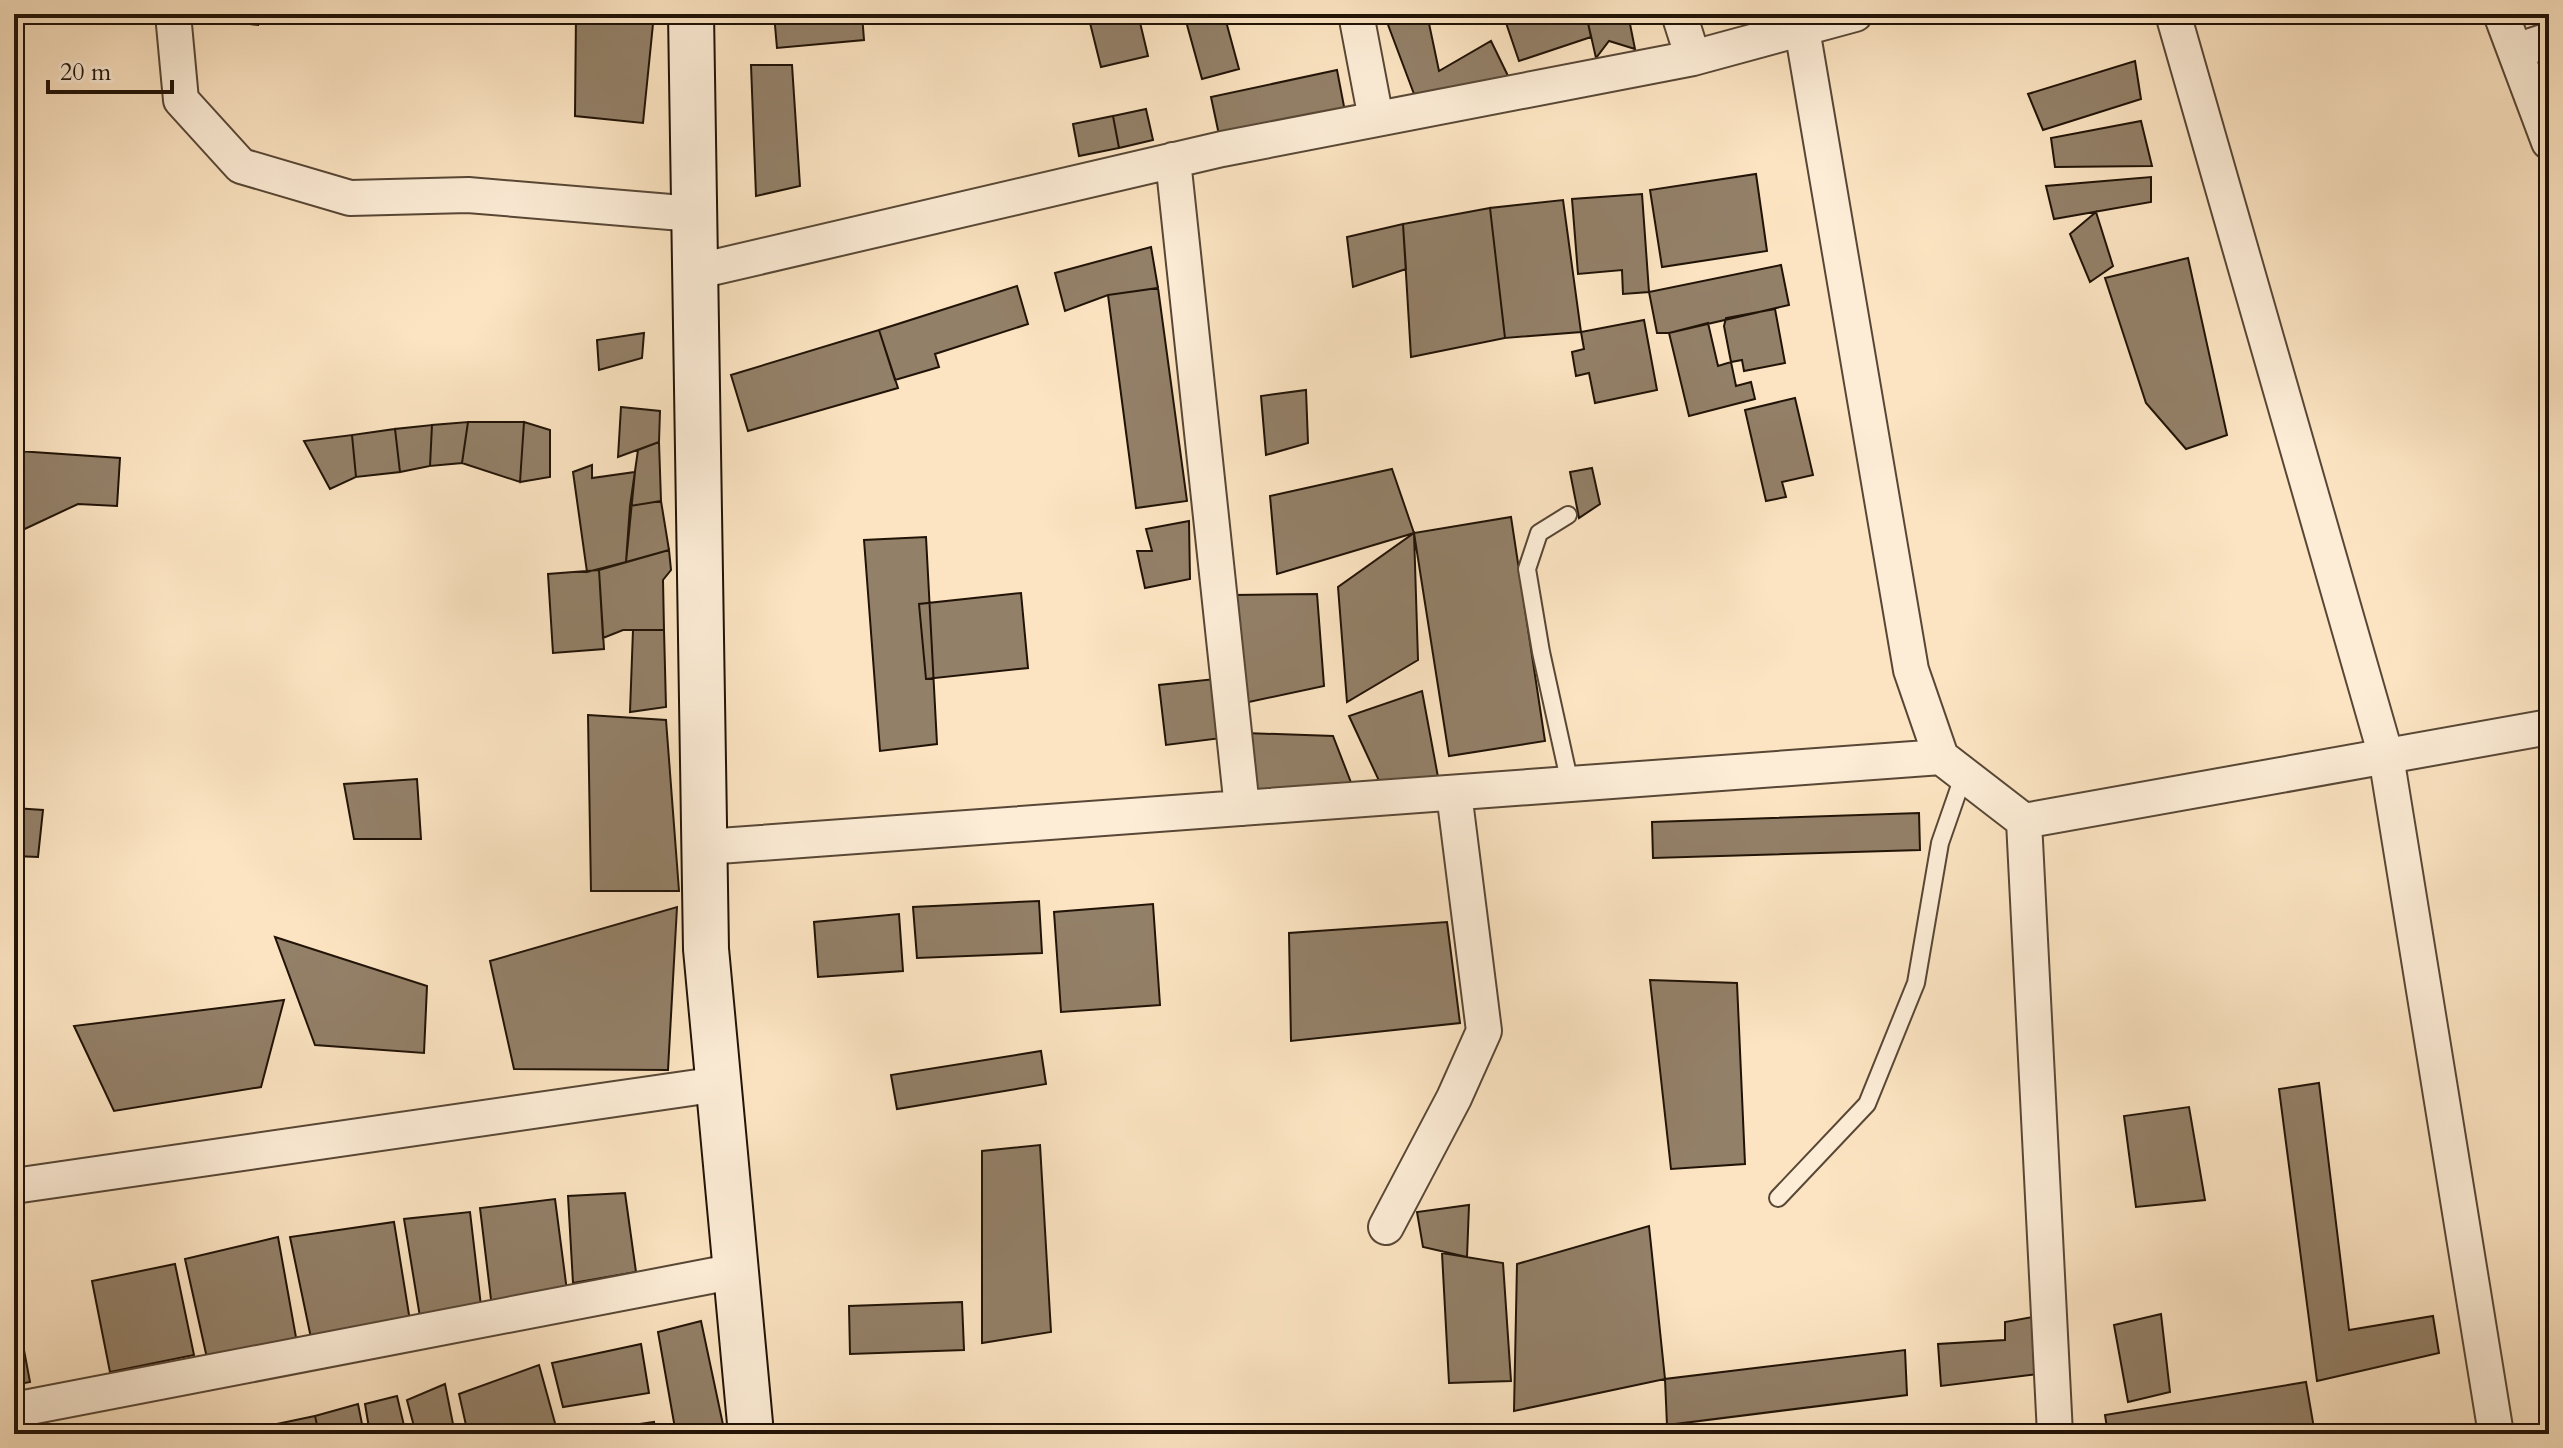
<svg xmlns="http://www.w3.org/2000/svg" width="2563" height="1448" font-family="Cardo,serif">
  <rect width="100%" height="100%" fill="#fce4c2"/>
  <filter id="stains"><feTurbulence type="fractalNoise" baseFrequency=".0025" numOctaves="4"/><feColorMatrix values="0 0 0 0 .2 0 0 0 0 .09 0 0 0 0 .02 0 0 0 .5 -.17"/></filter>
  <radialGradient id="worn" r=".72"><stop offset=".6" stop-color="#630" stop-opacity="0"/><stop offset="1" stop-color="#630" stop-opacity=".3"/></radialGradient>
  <path fill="#938068" stroke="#211307" stroke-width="2" d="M 14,14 L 23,14 L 21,142 L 14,142 Z
    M 222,14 L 258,14 L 258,25 L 223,21 Z
    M 576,14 L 654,14 L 643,123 L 575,116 Z
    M 774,14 L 862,14 L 864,40 L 777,48 Z
    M 1124,14 L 1138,14 L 1148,56 L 1101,67 L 1090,23 Z
    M 1184,14 L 1224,14 L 1239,69 L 1202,79 Z
    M 1384,14 L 1427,14 L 1439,71 L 1491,41 L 1511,82 L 1414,94 Z
    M 1503,14 L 1586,14 L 1591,37 L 1519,61 Z
    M 1586,14 L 1628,14 L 1635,49 L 1609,41 L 1596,58 Z
    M 2135,61 L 2141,99 L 2043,130 L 2028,94 Z
    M 751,65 L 792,65 L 800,186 L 756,196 Z
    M 1337,70 L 1347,122 L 1222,149 L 1211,97 Z
    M 1146,109 L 1153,140 L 1119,148 L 1113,116 Z
    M 1113,116 L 1119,148 L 1079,156 L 1073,124 Z
    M 2141,121 L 2152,166 L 2055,167 L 2051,138 Z
    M 1756,174 L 1767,251 L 1662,267 L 1650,190 Z
    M 2151,177 L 2151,202 L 2054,219 L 2046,186 Z
    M 1642,194 L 1649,292 L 1623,294 L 1622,270 L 1578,274 L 1572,199 Z
    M 1563,200 L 1581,332 L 1505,338 L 1490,208 Z
    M 1490,208 L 1505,338 L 1411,357 L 1403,224 Z
    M 2096,212 L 2113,266 L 2090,282 L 2070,234 Z
    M 1403,224 L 1406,269 L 1353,287 L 1347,237 Z
    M 1151,247 L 1158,288 L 1108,295 L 1065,311 L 1055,273 Z
    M 2188,258 L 2227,435 L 2186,449 L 2146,403 L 2105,278 Z
    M 1781,265 L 1789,305 L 1669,333 L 1657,333 L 1649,292 Z
    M 1017,286 L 1028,324 L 935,354 L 939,367 L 895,380 L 879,330 Z
    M 1158,288 L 1187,501 L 1136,508 L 1108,295 Z
    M 1775,309 L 1785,363 L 1744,371 L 1742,360 L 1731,362 L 1724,326 L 1726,318 Z
    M 1644,320 L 1657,390 L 1595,403 L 1589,373 L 1576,376 L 1572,352 L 1584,349 L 1581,332 Z
    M 1708,323 L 1718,366 L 1731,362 L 1736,386 L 1751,382 L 1755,399 L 1689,416 L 1669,333 Z
    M 879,330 L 898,388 L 748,431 L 731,375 Z
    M 644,333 L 642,358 L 599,370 L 597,340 Z
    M 1306,390 L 1308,443 L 1266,455 L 1261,396 Z
    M 1795,398 L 1813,475 L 1782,482 L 1786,497 L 1766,501 L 1745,410 Z
    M 621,407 L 660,411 L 659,442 L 618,457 Z
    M 468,422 L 462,463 L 430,466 L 432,425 Z
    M 468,422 L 524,422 L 520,482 L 462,463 Z
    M 524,422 L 550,430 L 550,477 L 520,482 Z
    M 432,425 L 430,466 L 400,472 L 395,429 Z
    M 395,429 L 400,472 L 356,477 L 352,435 Z
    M 352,435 L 356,477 L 330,489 L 304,441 Z
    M 659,442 L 661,501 L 630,506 L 638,450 Z
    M 14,451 L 18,451 L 20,486 L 14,486 Z
    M 18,451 L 120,458 L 117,506 L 78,504 L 14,534 L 20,486 Z
    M 592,465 L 592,478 L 635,472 L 626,562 L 587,572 L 573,472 Z
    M 1592,468 L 1600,504 L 1579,518 L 1570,472 Z
    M 1392,469 L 1414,533 L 1277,574 L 1270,496 Z
    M 661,501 L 669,550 L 626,562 L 630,506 Z
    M 1511,517 L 1545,741 L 1449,756 L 1414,533 Z
    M 1189,521 L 1190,579 L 1145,588 L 1137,551 L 1152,551 L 1146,529 Z
    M 1414,533 L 1418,660 L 1347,702 L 1338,587 Z
    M 926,537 L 937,744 L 880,751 L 864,540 Z
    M 669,550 L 671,570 L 663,580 L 664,630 L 623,630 L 603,638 L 599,570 Z
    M 599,570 L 604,649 L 553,653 L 548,574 Z
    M 1021,593 L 1028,668 L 926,679 L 919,604 Z
    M 1317,594 L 1324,686 L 1244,703 L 1234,595 Z
    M 633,630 L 664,630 L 666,707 L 630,712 Z
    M 1215,679 L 1222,738 L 1166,745 L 1159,685 Z
    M 1422,691 L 1438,777 L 1381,785 L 1349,716 Z
    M 588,715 L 666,720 L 679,891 L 591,891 Z
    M 1245,733 L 1333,736 L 1357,798 L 1242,808 Z
    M 417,779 L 421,839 L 354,839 L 344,784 Z
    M 14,808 L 43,810 L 38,857 L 14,856 Z
    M 1919,813 L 1920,850 L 1653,858 L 1652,822 Z
    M 1039,901 L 1042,953 L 917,958 L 913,907 Z
    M 1153,904 L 1160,1005 L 1061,1012 L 1054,912 Z
    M 677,907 L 668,1070 L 514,1069 L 490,961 Z
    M 899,914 L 903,971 L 818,977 L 814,922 Z
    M 1447,922 L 1460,1023 L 1291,1041 L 1289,933 Z
    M 275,937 L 427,986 L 424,1053 L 315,1045 Z
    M 1650,980 L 1737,983 L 1745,1164 L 1671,1169 Z
    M 284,1000 L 261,1087 L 114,1111 L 74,1026 Z
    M 1041,1051 L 1046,1084 L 897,1109 L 891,1075 Z
    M 2319,1083 L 2349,1330 L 2433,1316 L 2439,1353 L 2317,1381 L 2279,1089 Z
    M 2189,1107 L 2205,1200 L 2136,1207 L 2124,1116 Z
    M 1040,1145 L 1051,1332 L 982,1343 L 982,1151 Z
    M 625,1193 L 636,1272 L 573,1283 L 568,1196 Z
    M 555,1199 L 567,1291 L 493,1316 L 480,1208 Z
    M 1469,1205 L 1467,1257 L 1423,1247 L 1417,1212 Z
    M 470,1212 L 481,1306 L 420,1317 L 404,1219 Z
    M 394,1222 L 410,1321 L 311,1338 L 290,1237 Z
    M 1649,1226 L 1665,1379 L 1514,1411 L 1517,1264 Z
    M 278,1237 L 297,1343 L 207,1358 L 185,1259 Z
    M 1442,1253 L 1503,1263 L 1511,1381 L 1449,1383 Z
    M 175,1264 L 194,1355 L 110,1372 L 92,1281 Z
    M 14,1297 L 30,1382 L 14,1385 Z
    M 962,1302 L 964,1350 L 850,1354 L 849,1306 Z
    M 2161,1314 L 2170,1392 L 2128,1402 L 2114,1325 Z
    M 2038,1316 L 2038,1374 L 1941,1386 L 1938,1344 L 2005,1340 L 2005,1322 Z
    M 701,1321 L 725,1434 L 676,1434 L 658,1332 Z
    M 641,1344 L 649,1393 L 563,1407 L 552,1363 Z
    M 1905,1350 L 1907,1395 L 1667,1425 L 1665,1379 Z
    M 539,1365 L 558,1434 L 468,1434 L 459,1394 Z
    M 2306,1382 L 2315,1434 L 2108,1434 L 2105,1415 Z
    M 445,1384 L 455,1434 L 416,1434 L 407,1400 Z
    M 397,1396 L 406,1434 L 370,1434 L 365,1404 Z
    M 358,1404 L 364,1434 L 319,1434 L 315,1416 Z
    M 315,1416 L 319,1434 L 229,1434 Z
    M 654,1422 L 656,1434 L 600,1434 L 599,1430 Z"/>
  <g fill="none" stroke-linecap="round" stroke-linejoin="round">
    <g stroke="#584736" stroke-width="20">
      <path id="lane" d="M 1568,515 L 1539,533 L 1527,569 L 1541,652 L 1570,784
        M 1778,1198 L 1867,1104 L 1916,983 L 1940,843 L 1964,774"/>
    </g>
    <g stroke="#584736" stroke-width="38">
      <path id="street" d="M 173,14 L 181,100 L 241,166 L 350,198 L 468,195 L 694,214
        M 1356,14 L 1376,119
        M 1679,14 L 1693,58
        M 2173,14 L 2386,756 L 2496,1434
        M 2501,14 L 2549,142
        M 1802,29 L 1911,670 L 1941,757 L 2024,821 L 2055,1434
        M 2516,51 L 2549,40
        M 1173,160 L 1242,808
        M 694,272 L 1222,149 L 1693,58 L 1855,14
        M 2024,821 L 2549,727
        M 705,847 L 1941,757
        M 14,1186 L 719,1084
        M 1386,1227 L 1454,1098 L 1484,1031 L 1454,793
        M 14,1410 L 736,1271"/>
    </g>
    <g stroke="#211307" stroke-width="48">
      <path id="secondary" d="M 691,14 L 706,949 L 751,1434"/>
    </g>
    <use href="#lane" stroke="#fdedd7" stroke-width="16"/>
    <use href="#street" stroke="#fdedd7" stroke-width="34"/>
    <use href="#secondary" stroke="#fdedd7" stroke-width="44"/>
  </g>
  <rect width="2563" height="1448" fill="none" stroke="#fce4c2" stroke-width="48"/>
  <rect x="16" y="16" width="2531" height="1416" fill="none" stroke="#211307" stroke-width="4"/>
  <rect x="24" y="24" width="2515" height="1400" fill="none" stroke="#211307" stroke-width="2"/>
  <path d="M48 80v12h124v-12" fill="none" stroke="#211307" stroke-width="4"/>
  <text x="60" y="80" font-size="24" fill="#211307" stroke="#fdedd7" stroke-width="6" paint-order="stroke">20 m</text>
  <rect width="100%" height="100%" filter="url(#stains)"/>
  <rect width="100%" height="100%" fill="url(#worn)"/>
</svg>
